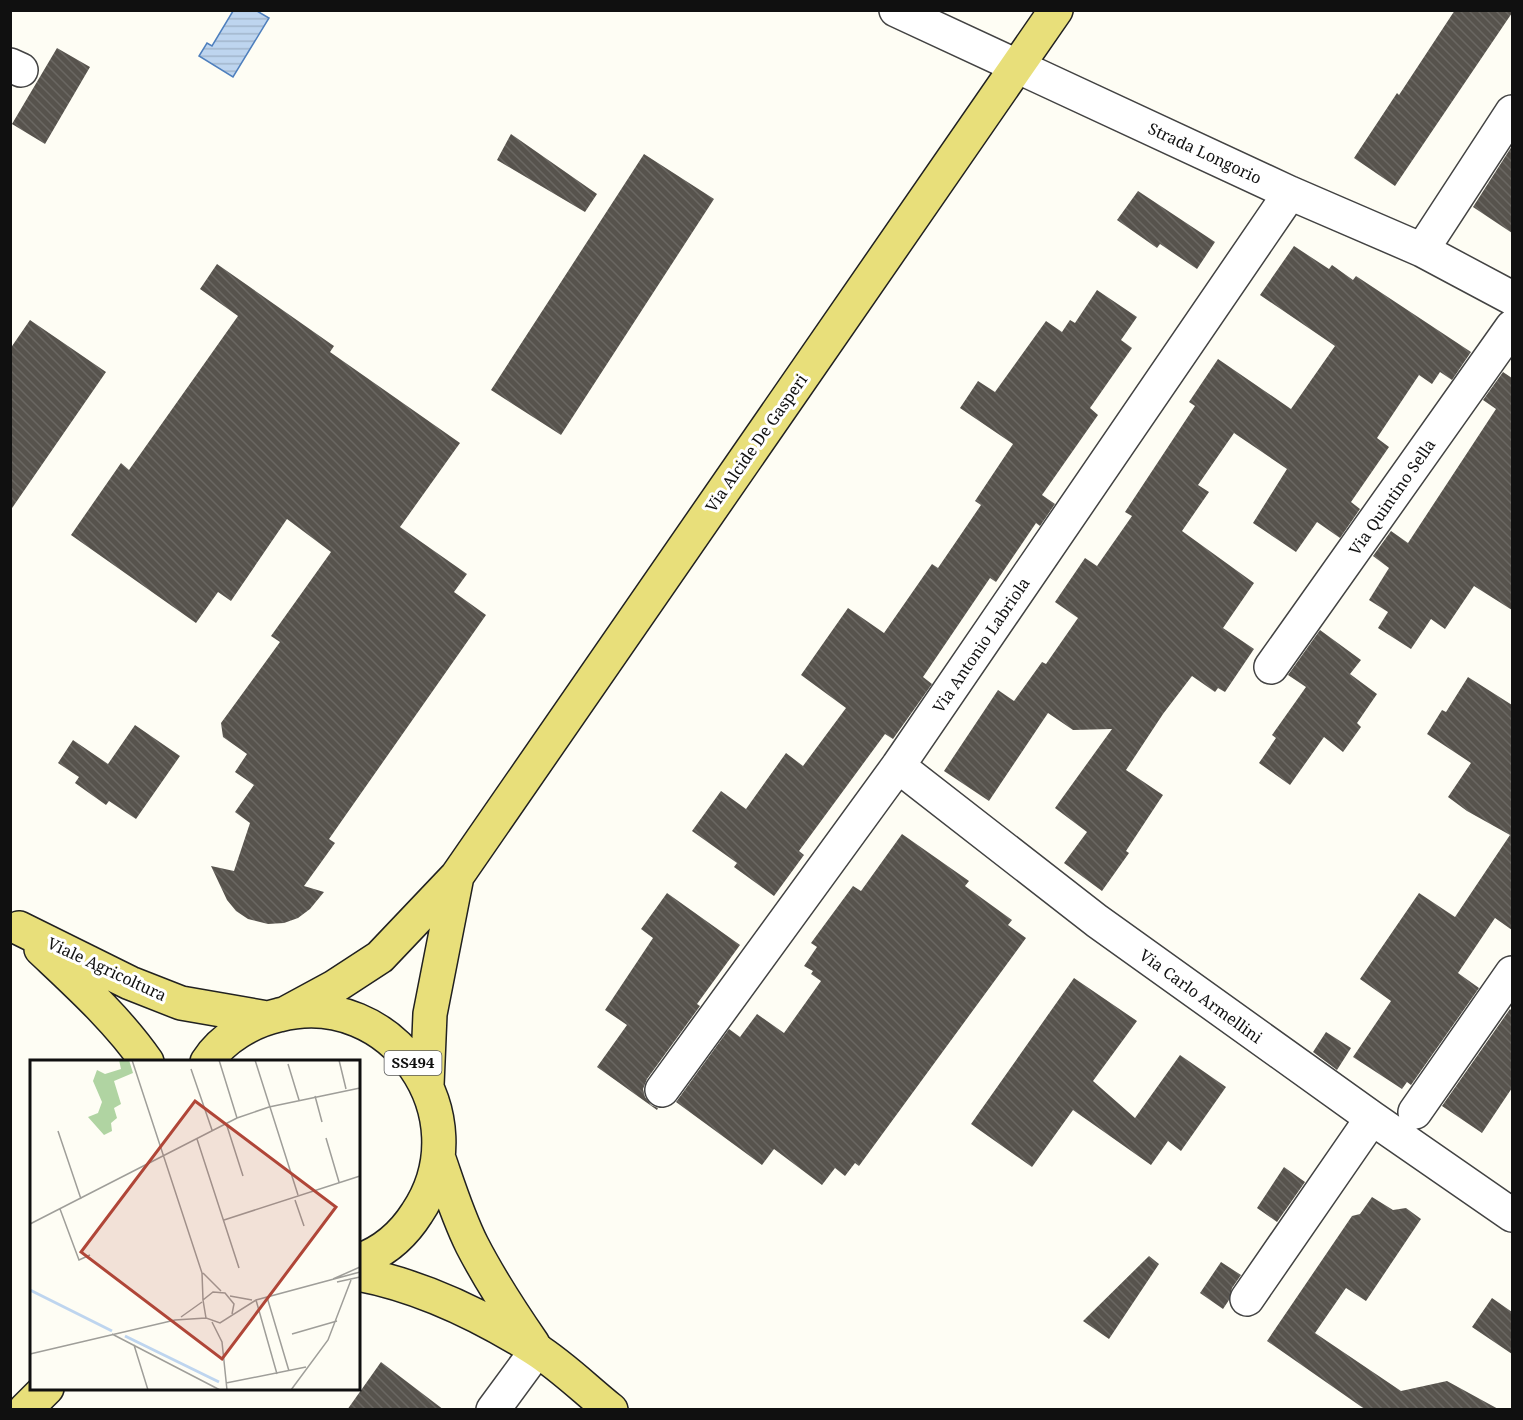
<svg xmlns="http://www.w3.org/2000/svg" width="1523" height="1420" font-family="'Noto Serif',serif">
  <defs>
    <pattern id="water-rules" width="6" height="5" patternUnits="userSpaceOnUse" patternTransform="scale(1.5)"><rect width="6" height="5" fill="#bed5ef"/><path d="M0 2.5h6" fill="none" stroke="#a2b6cc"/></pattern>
    <pattern id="building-back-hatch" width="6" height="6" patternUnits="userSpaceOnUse" patternTransform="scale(1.5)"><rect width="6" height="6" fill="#57534d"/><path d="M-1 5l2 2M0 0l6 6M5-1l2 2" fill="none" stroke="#6a6762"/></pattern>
  </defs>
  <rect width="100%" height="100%" fill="#fefdf4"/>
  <path fill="url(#water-rules)" stroke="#4e7fbd" stroke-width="1.5" d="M 233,11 L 257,11 L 269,18 L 233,77 L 199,56 L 207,43 L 212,46 Z"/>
  <path fill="url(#building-back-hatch)" d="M 1455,10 L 1512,10 L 1512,13 L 1395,186 L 1354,158 L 1397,93 L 1399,95 Z
    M 57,48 L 90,67 L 45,144 L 12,124 Z
    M 511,134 L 597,194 L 585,212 L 497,160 Z
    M 1512,146 L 1512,233 L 1473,207 Z
    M 644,154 L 714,199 L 561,435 L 491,390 Z
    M 1138,191 L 1215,242 L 1197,269 L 1160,244 L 1157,248 L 1117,220 Z
    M 1294,246 L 1329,269 L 1332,265 L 1353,280 L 1356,276 L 1471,352 L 1452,380 L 1440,372 L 1432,384 L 1419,375 L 1377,438 L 1389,447 L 1351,502 L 1360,509 L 1340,538 L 1317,522 L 1296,552 L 1253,523 L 1287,469 L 1234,433 L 1198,485 L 1209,492 L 1182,531 L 1254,583 L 1223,628 L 1254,649 L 1225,692 L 1218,688 L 1215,692 L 1192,676 L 1163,714 L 1126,770 L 1163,795 L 1126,851 L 1129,853 L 1102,891 L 1064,863 L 1087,832 L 1055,808 L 1112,729 L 1073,730 L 1048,713 L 989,801 L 944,771 L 998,690 L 1014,701 L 1042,662 L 1046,664 L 1078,618 L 1055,602 L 1085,558 L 1097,566 L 1132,516 L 1125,512 L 1195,406 L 1189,402 L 1218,359 L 1291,409 L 1335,346 L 1260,295 Z
    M 217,264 L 331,344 L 334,346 L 330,352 L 460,443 L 400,527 L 467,574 L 454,592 L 486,615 L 329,839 L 335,843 L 304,886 L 324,892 L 310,909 L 298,918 L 284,923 L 268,924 L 248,919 L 236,911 L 227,900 L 211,866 L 234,871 L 250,823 L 235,812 L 254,785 L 235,772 L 247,754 L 223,737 L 221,723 L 280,642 L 271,636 L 331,552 L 287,519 L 231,601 L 218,592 L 196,623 L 71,535 L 121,463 L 129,470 L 238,316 L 200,289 Z
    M 1097,290 L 1137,317 L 1121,340 L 1132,348 L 1090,408 L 1098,415 L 1042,495 L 1055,504 L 1040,526 L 1036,523 L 996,582 L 990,578 L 923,677 L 932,684 L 893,739 L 885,734 L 799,851 L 804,855 L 774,896 L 734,867 L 737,863 L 692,831 L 721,791 L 746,809 L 786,753 L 803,766 L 846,708 L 801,675 L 848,608 L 884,633 L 932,564 L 938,568 L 981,505 L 975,501 L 1013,444 L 960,408 L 978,381 L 995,392 L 1046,321 L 1062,332 L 1070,320 L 1075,323 Z
    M 30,320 L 106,372 L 10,511 L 10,349 Z
    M 1503,372 L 1512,378 L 1512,610 L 1474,586 L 1445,629 L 1431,619 L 1411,649 L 1378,628 L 1388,612 L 1369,600 L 1389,568 L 1373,556 L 1391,531 L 1408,543 L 1496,409 L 1483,400 Z
    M 1320,630 L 1361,660 L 1350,674 L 1377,694 L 1357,723 L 1361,727 L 1343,752 L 1324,737 L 1290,785 L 1259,763 L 1276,738 L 1272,735 L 1306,687 L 1288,675 Z
    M 1468,677 L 1512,705 L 1512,930 L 1495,918 L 1458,973 L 1479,988 L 1411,1085 L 1407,1082 L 1402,1089 L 1353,1057 L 1391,1001 L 1360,979 L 1419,893 L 1455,917 L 1510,835 L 1467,811 L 1448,797 L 1471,763 L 1427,734 L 1442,710 L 1446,712 Z
    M 135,725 L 180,756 L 136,819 L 109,801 L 106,805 L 75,783 L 79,777 L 58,763 L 73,740 L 108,764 Z
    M 902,834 L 969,881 L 965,886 L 1012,920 L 1008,925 L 1026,938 L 859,1166 L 855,1163 L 845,1176 L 835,1168 L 822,1185 L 774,1149 L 762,1165 L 676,1102 L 729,1029 L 740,1037 L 757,1014 L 784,1033 L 821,981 L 811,974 L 813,971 L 804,966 L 817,947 L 811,943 L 853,886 L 861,891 Z
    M 667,893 L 740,945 L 697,1004 L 700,1006 L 647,1079 L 643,1089 L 645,1097 L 651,1105 L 658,1108 L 657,1110 L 597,1067 L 627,1025 L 605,1010 L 653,938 L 641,929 Z
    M 1074,978 L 1137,1021 L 1093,1081 L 1135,1118 L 1180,1055 L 1226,1087 L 1181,1151 L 1168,1141 L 1151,1165 L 1073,1110 L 1032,1167 L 971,1124 Z
    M 1510,1009 L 1512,1011 L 1512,1088 L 1482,1133 L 1442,1106 Z
    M 1326,1032 L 1351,1048 L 1337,1070 L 1313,1052 Z
    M 1284,1167 L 1305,1182 L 1277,1222 L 1257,1208 Z
    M 1372,1197 L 1393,1210 L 1406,1208 L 1421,1219 L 1366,1301 L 1346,1288 L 1315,1333 L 1401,1391 L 1447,1381 L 1500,1410 L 1366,1410 L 1267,1341 L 1352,1216 L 1360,1214 Z
    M 1149,1256 L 1159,1264 L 1109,1339 L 1083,1321 Z
    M 1221,1262 L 1241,1275 L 1232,1288 L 1229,1300 L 1223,1309 L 1200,1293 Z
    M 1492,1298 L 1512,1312 L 1512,1354 L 1472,1327 Z
    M 381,1362 L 444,1410 L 347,1410 Z"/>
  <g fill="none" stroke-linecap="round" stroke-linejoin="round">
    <g stroke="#434343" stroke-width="36">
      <path id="minor" d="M 896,10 L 1290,193 L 1422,250 L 1512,298
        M 10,65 L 21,70
        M 1422,250 L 1512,112
        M 1271,667 L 1512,327
        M 898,766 L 1097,921 L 1372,1118 L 1512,1215
        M 662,1090 L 898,766 L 1290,193
        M 1415,1112 L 1512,973
        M 1247,1299 L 1372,1118
        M 493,1410 L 537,1350"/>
    </g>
    <g stroke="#212121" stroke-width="36">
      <path id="major" d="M 19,928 L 130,983 L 181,1003 L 267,1018
        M 41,949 C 78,984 118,1020 147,1062
        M 286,1013 L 334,987 L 380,957 L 457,876 L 1056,10
        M 207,1062 C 222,1038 252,1021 279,1015 C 392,986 482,1116 417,1213 C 403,1235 384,1252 358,1261
        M 427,1085 L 430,1014 L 457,876
        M 439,1159 C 449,1188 458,1217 472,1245 C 490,1280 511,1312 533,1344
        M 358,1274 C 422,1286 481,1315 535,1349 C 562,1366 586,1390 611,1410
        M 25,1410 L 47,1388"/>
    </g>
    <use href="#minor" stroke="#fff" stroke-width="33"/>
    <use href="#major" stroke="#e8df7a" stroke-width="33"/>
  </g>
  <g text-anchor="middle" stroke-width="6" stroke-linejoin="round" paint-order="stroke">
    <rect fill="#fff" stroke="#585858" stroke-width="1.5" x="384.5" y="1051" width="57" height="24" rx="4.5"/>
    <g font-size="15" font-weight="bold" fill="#101010">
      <text x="413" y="1068">SS494</text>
    </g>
    <g font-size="16" fill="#101010" stroke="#fff">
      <text transform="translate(1205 153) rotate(25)" y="6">Strada Longorio</text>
      <text transform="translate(756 443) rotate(-55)" y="6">Via Alcide De Gasperi</text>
      <text transform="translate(1392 497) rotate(-55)" y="6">Via Quintino Sella</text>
      <text transform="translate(981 645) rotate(-56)" y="6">Via Antonio Labriola</text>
      <text transform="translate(107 969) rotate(25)" y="6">Viale Agricoltura</text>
      <text transform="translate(1201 996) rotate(36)" y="6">Via Carlo Armellini</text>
    </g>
  </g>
  <g transform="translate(30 1060)">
    <rect width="330" height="330" fill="#fefdf4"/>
    <path d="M 89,0 L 99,0 L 103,13 L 84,21 L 91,44 L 84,48 L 87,58 L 81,63 L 82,71 L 74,75 L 58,57 L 68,53 L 72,42 L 63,21 L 67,10 L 75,14 L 91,9 Z" fill="#b0d4a2"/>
    <path fill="none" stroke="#bed5ef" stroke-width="3" d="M 0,230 L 82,271M 95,276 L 189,322"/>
    <path fill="none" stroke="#9f9e99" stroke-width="1.5" d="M 102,0 L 172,213 L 173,240M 189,0 L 207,58M 225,0 L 268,135M 309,0 L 316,29M 258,4 L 269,40M 161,9 L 182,70M 285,36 L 292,62M 196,63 L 213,116M 28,71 L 51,139M 296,78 L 309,122M 167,79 L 209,208M 265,140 L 274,166M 30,149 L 49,200 L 60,195M 194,160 L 330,116M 0,164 L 207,58 L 239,47 L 330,28M 173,213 L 191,231M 303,219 L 330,207M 307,222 L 330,217M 200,236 L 222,240M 237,237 L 259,311M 226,240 L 247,314M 202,254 L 204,244 L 195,233 L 183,232 L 173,240 L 176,258 L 190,263 L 226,240 L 330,212M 151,257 L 172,242M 182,262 L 192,282 L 197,330M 82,274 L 190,330M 262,274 L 307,261M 104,285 L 118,330M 0,294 L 145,260 L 176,258M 196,323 L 276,307M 261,330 L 298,280 L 321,220"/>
    <path fill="#b04638" fill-opacity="0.15" stroke="#b04638" stroke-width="3" d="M 165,41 L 306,147 L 192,299 L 51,192 Z"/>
    <rect width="330" height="330" fill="none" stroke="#101010" stroke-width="3"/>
  </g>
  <rect width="1523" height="1420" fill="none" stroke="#101010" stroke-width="24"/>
</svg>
